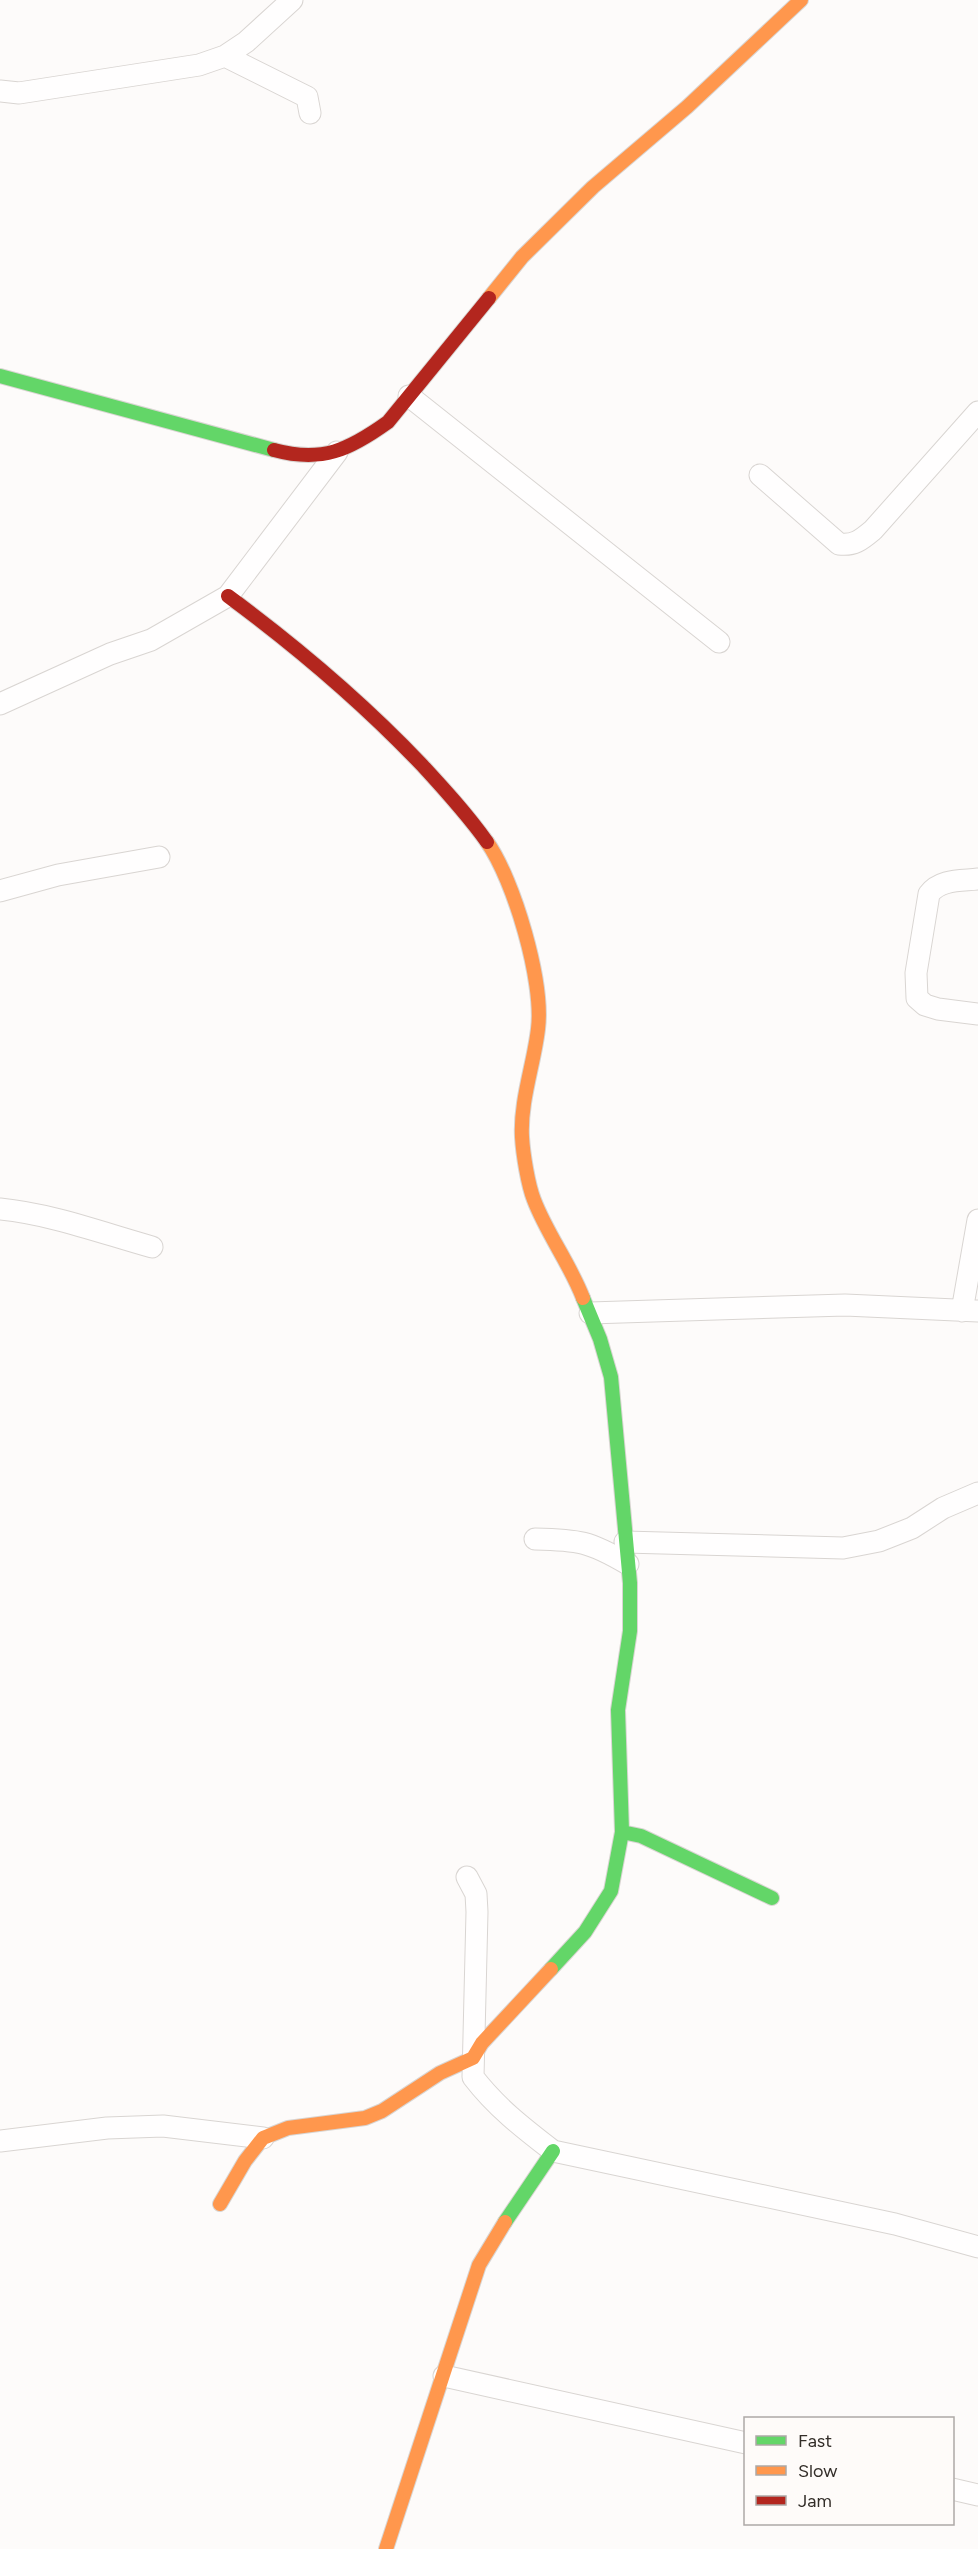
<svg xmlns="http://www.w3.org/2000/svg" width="978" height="2549" font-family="Figtree,sans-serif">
  <rect width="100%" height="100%" fill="#fdfbfa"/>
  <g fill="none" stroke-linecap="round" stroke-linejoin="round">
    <g stroke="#d9d5d2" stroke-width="23">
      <path id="street" d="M 225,56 L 307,97 L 310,113
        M 0,91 L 19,93 L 199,65 L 225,56 L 246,42 L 292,0
        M 409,396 L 719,642
        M 760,475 L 839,544 C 854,546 861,540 873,530 L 978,412
        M 0,704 L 110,654 L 151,640 L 228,596 L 337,452
        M 978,879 C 961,881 940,879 929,894 L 916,973 L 917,998 L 925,1005 L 938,1009 L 978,1014
        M 0,891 L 58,875 L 159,857
        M 0,1209 C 51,1214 102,1233 152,1247
        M 962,1311 L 978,1220
        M 590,1313 L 845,1305 L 978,1311
        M 535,1539 C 579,1540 589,1541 628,1564
        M 625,1542 L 843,1548 L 879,1541 L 912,1528 L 943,1508 L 978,1493
        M 467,1877 L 476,1894 L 477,1912 L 473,2077 C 496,2107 523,2128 553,2151 L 895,2224 L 978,2247
        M 0,2141 L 107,2128 L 163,2126 L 263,2138
        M 444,2376 L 746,2443
        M 952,2489 L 978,2495"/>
    </g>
    <g stroke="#d9d5d2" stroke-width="16">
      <path id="fast" d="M 0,376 L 274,450
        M 583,1298 L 600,1339 L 611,1377 L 630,1583 L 630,1631 L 618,1710 L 622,1832
        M 551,1969 L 585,1932 L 611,1891 L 622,1832 L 641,1836 L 772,1898
        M 505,2222 L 553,2151"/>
    </g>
    <g stroke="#d9d5d2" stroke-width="16">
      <path id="slow" d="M 489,298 L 522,257 L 593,187 L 687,107 L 801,0
        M 487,842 C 514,880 544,982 538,1029 C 534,1064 520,1101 522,1137 C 523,1154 528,1185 534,1200 C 547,1234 570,1264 583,1298
        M 220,2204 L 245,2161 L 263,2138 L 288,2128 L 365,2118 L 382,2111 L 440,2073 L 473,2058 L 482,2043 L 551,1969
        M 386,2549 L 479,2265 L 505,2222"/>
    </g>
    <g stroke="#d9d5d2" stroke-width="16">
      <path id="jam" d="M 274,450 C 322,463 349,450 388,422 L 489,298
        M 228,596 C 297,647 362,702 422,765 C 445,790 467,814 487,842"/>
    </g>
    <use href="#street" stroke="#fffefe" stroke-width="21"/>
    <use href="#fast" stroke="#63d668" stroke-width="14"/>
    <use href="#slow" stroke="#ff974d" stroke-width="14"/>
    <use href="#jam" stroke="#b3261e" stroke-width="14"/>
  </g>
  <rect x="744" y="2417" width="210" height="108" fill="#fefbf9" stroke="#ada9a6" stroke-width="1.5"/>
  <rect x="756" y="2436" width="30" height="9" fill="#63d668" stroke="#ada9a6" stroke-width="1.5"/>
  <text x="798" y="2447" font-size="18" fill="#332e29">Fast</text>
  <rect x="756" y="2466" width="30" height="9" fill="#ff974d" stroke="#ada9a6" stroke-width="1.5"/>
  <text x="798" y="2477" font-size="18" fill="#332e29">Slow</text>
  <rect x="756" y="2496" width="30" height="9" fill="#b3261e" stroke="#ada9a6" stroke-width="1.5"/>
  <text x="798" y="2507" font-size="18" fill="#332e29">Jam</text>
</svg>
